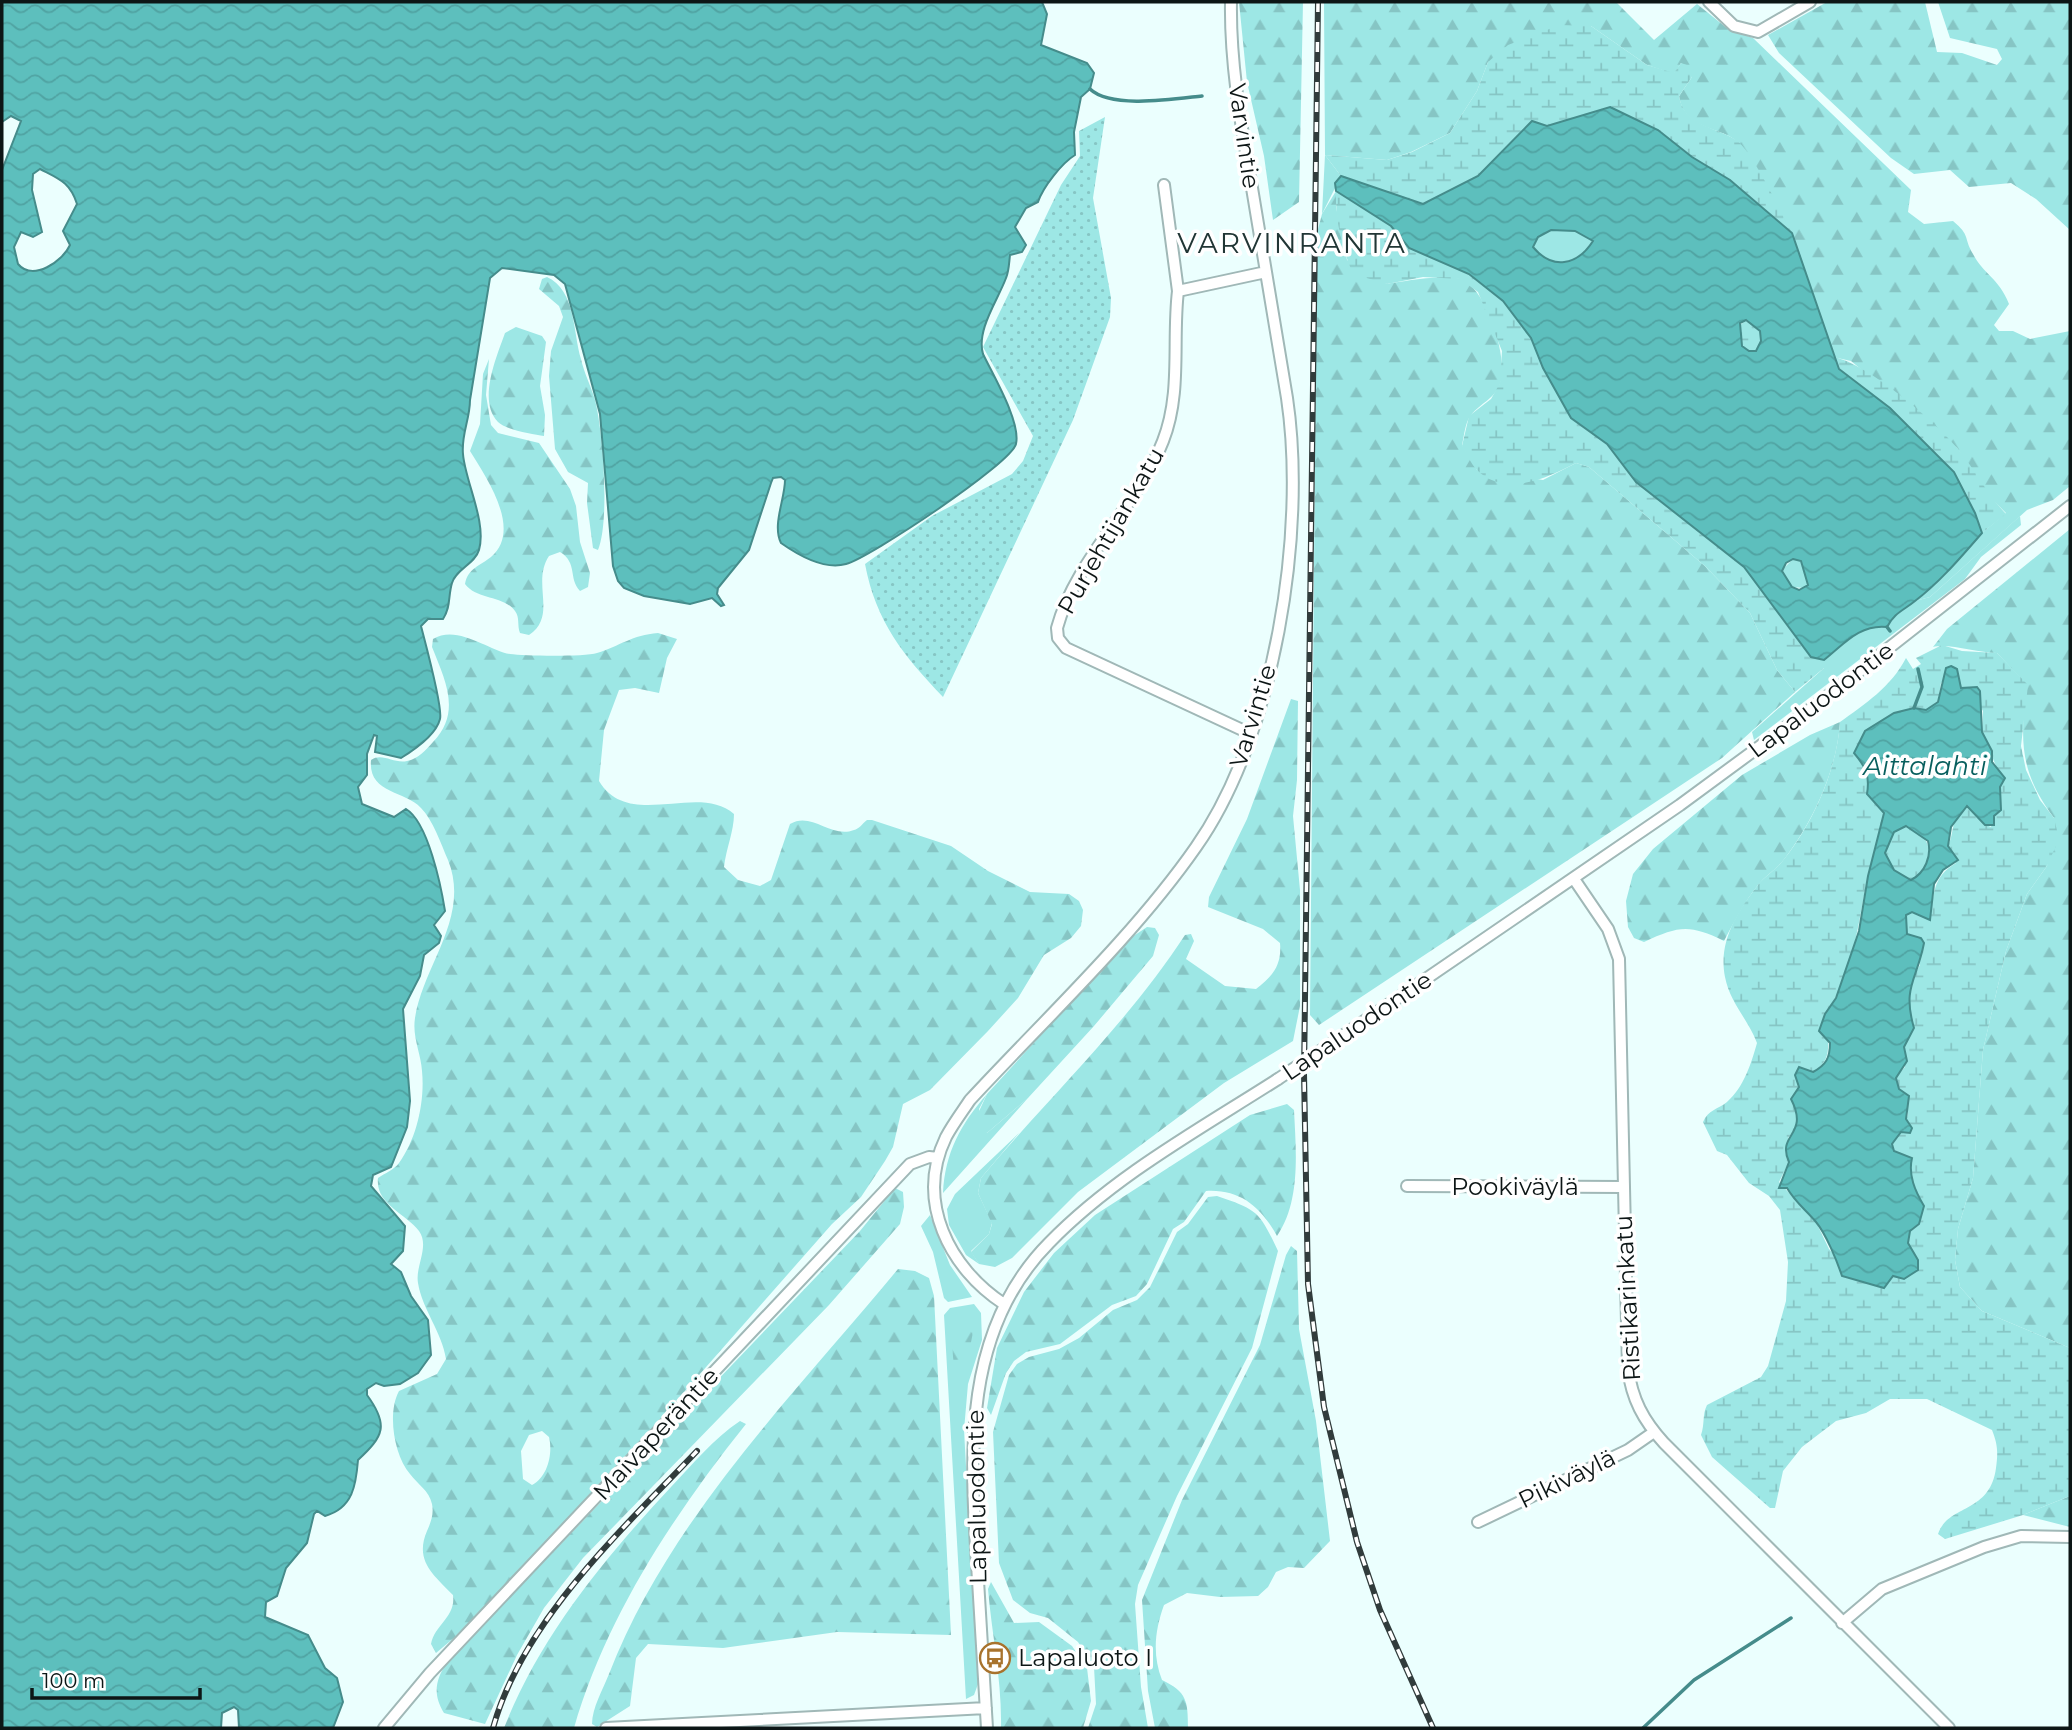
<svg xmlns="http://www.w3.org/2000/svg" width="2072" height="1730" font-family="Montserrat,sans-serif">
  <defs>
    <pattern id="forest-firs" width="22" height="20" patternUnits="userSpaceOnUse" patternTransform="scale(1.75)"><rect width="22" height="20" fill="#9de7e5"/><path d="M5 1l3.5 6h-7zM16 11l3.5 6h-7z" fill="#86c5c4"/></pattern>
    <pattern id="wetland-marsh" width="20" height="14" patternUnits="userSpaceOnUse" patternTransform="scale(1.75)"><rect width="20" height="14" fill="#9de7e5"/><path d="M1 5h8M5 5V1M11 12h8M15 12V8" fill="none" stroke="#86c5c4"/></pattern>
    <pattern id="park-dots" width="8" height="8" patternUnits="userSpaceOnUse" patternTransform="scale(1.75)"><rect width="8" height="8" fill="#9de7e5"/><path d="M2 2h.1M6 6h.1" fill="none" stroke="#86c5c4" stroke-width="1.8" stroke-linecap="round"/></pattern>
    <pattern id="water-waves" width="16" height="10" patternUnits="userSpaceOnUse" patternTransform="scale(1.75)"><rect width="16" height="10" fill="#5dbfbd"/><path d="M0 5q4-4 8 0t8 0" fill="none" stroke="#50a3a2"/></pattern>
  </defs>
  <rect width="100%" height="100%" fill="#ebfffe"/>
  <path fill="#9de7e5" d="M 1325,155 L 1341,176 L 1322,214 Z
    M 1551,230 L 1575,231 L 1593,241 C 1577,266 1552,270 1533,247 L 1538,237 Z
    M 2020,516 L 2021,525 L 1981,557 L 1965,579 L 1754,740 L 1752,732 L 1824,668 L 1824,660 L 1861,630 L 1892,618 L 1915,601 L 1930,597 Z
    M 1793,559 L 1801,561 L 1808,585 L 1804,588 L 1792,587 L 1782,570 Z
    M 987,1094 L 979,1109 L 987,1133 L 1028,1098 L 943,1193 C 945,1152 961,1124 987,1094 Z
    M 1019,1133 L 981,1178 L 978,1193 L 992,1223 L 989,1234 L 971,1251 L 979,1264 L 966,1255 L 949,1225 L 947,1209 L 955,1194 Z
    M 930,1215 L 950,1265 L 972,1297 L 948,1302 L 944,1298 L 933,1252 L 921,1226 Z
    M 974,1304 L 981,1313 L 982,1340 L 968,1384 L 964,1430 L 978,1684 L 974,1695 L 966,1699 L 944,1315 L 950,1308 Z"/>
  <path fill="url(#forest-firs)" fill-rule="evenodd" d="M 1239,2 L 1303,2 L 1299,202 L 1273,220 L 1264,156 L 1247,82 Z
    M 1324,2 L 1616,2 L 1654,40 L 1697,4 L 1728,29 L 1753,38 L 1911,190 L 1908,212 L 1924,224 L 1953,221 C 1971,236 1963,237 1973,254 C 1983,274 1999,278 2009,304 L 1994,325 L 1999,331 L 2013,331 L 2030,339 L 2070,331 L 2070,486 L 2053,500 L 2027,510 L 1930,597 L 1915,601 L 1982,533 L 2006,513 L 1988,495 L 1957,448 L 1851,361 L 1833,357 C 1811,280 1788,214 1742,147 C 1726,124 1685,134 1679,96 L 1692,77 L 1681,63 L 1674,74 L 1647,65 L 1591,26 L 1488,62 L 1477,91 L 1450,133 L 1411,152 L 1387,160 L 1325,155 Z
    M 1827,2 L 1925,2 L 1937,52 L 1962,53 L 1997,65 L 2002,59 L 1997,49 L 1950,38 L 1938,2 L 2070,2 L 2070,230 L 2036,199 L 2011,183 L 1969,187 L 1950,170 L 1914,174 L 1891,158 L 1779,53 L 1768,35 Z
    M 1336,191 L 1336,207 L 1347,260 L 1387,284 C 1403,281 1447,274 1461,279 C 1487,289 1509,359 1500,384 C 1494,399 1481,403 1471,415 C 1465,422 1464,437 1462,445 L 1477,470 L 1543,480 L 1576,463 L 1589,467 L 1706,567 L 1750,613 L 1777,670 L 1795,692 L 1722,758 L 1319,1025 L 1310,1015 L 1317,233 L 1322,214 Z
    M 547,277 C 576,290 573,333 581,359 C 584,373 591,386 595,400 C 603,431 610,521 598,550 L 593,548 L 587,503 L 588,483 L 568,472 L 555,449 L 549,376 L 551,351 L 563,317 L 559,306 L 539,289 L 542,279 Z
    M 516,327 L 542,336 L 546,342 L 540,386 L 545,415 L 544,436 C 533,434 506,430 498,422 C 477,401 497,356 505,333 Z
    M 489,359 L 486,395 L 491,425 L 498,433 L 539,443 L 570,489 L 576,506 L 580,542 L 590,573 L 588,587 L 580,591 C 568,578 578,563 560,552 L 549,556 C 531,583 558,616 529,635 L 520,633 C 517,626 520,617 515,611 C 503,595 477,600 465,584 C 468,568 480,566 491,557 C 523,530 486,477 470,451 L 480,424 L 483,374 Z
    M 2070,529 L 2070,1348 L 1982,1311 L 1960,1287 L 1955,1260 L 1958,1229 L 1973,1178 L 1983,1050 L 2006,951 L 2027,894 L 2047,866 L 2054,818 C 2019,771 2020,741 2027,685 L 1997,653 C 1978,653 1948,643 1933,647 L 1947,629 Z
    M 658,633 L 677,639 L 667,658 L 659,693 L 635,688 L 619,690 L 604,730 L 599,781 C 629,831 698,782 734,814 C 734,831 726,849 724,867 L 738,880 L 760,886 L 771,880 L 790,824 C 812,811 831,839 854,830 C 859,829 862,824 867,820 L 872,820 L 951,846 L 988,871 L 1030,892 L 1069,894 L 1079,901 L 1083,910 L 1081,926 L 1071,938 L 1044,955 L 1018,998 L 988,1031 L 930,1090 L 903,1104 L 893,1147 L 885,1161 L 861,1197 L 832,1224 L 640,1442 L 455,1637 L 436,1653 L 431,1644 C 435,1624 456,1617 453,1595 C 434,1575 414,1561 427,1531 C 431,1522 434,1514 432,1504 C 429,1490 418,1485 410,1474 C 394,1455 387,1413 399,1391 L 437,1374 L 446,1359 C 442,1332 422,1309 418,1283 C 415,1266 430,1246 419,1231 C 405,1213 375,1204 378,1178 C 385,1173 394,1170 399,1163 C 417,1138 425,1101 422,1071 C 421,1053 412,1037 415,1018 C 423,965 471,917 448,860 C 441,844 433,820 421,808 C 404,790 368,794 371,760 C 382,752 394,764 407,761 C 418,759 426,750 433,742 C 462,712 445,680 432,647 L 433,639 C 457,624 488,650 510,654 C 524,656 584,657 597,653 C 620,646 632,635 658,633 ZM 542,1431 L 549,1437 C 553,1453 548,1477 532,1485 L 523,1479 L 521,1451 L 529,1435 Z
    M 1291,699 L 1298,701 L 1297,780 L 1293,816 L 1300,890 L 1300,1006 L 1293,1041 L 1224,1083 L 1078,1192 L 1012,1258 L 995,1267 L 979,1264 L 971,1252 L 989,1234 L 992,1224 L 978,1193 L 981,1178 C 1049,1097 1127,1024 1185,935 L 1191,934 L 1194,941 L 1186,959 L 1225,986 L 1256,989 C 1273,976 1282,965 1280,943 L 1263,929 L 1208,907 L 1209,897 L 1247,819 Z
    M 1840,722 C 1837,771 1812,824 1782,862 C 1775,870 1765,876 1758,885 C 1745,901 1734,922 1724,941 C 1689,924 1679,926 1644,942 L 1634,938 L 1628,927 L 1626,901 L 1633,874 L 1653,849 L 1742,775 L 1810,735 Z
    M 1147,927 L 1155,928 L 1159,935 L 1153,956 L 1094,1026 L 1028,1098 L 987,1133 L 977,1129 L 975,1120 L 987,1094 L 1129,939 Z
    M 1287,1104 L 1294,1110 C 1296,1151 1301,1201 1277,1236 C 1261,1207 1240,1189 1206,1191 L 1184,1222 L 1173,1229 L 1147,1284 L 1136,1296 L 1112,1305 L 1060,1344 L 1026,1352 L 1014,1361 L 1006,1373 L 991,1415 L 987,1408 L 997,1348 L 1024,1292 L 1054,1253 L 1095,1215 L 1250,1115 Z
    M 895,1188 L 903,1192 L 904,1207 L 900,1224 L 829,1305 L 583,1558 L 544,1608 L 517,1655 L 485,1724 L 444,1713 C 433,1695 435,1681 446,1664 L 860,1231 Z
    M 1217,1196 C 1258,1210 1259,1211 1278,1251 L 1252,1348 L 1177,1496 L 1138,1585 L 1135,1604 L 1141,1687 L 1148,1728 L 1088,1728 L 1096,1704 L 1094,1667 L 1078,1642 L 1048,1618 L 1030,1613 L 1013,1600 L 999,1563 L 993,1432 L 1009,1375 L 1017,1364 L 1029,1357 L 1059,1349 L 1079,1338 L 1113,1310 L 1137,1300 L 1150,1287 L 1177,1232 L 1188,1224 L 1208,1197 Z
    M 1291,1246 L 1297,1251 L 1299,1329 L 1316,1421 L 1330,1541 L 1304,1568 L 1288,1567 L 1276,1572 L 1268,1587 L 1258,1596 L 1220,1597 L 1187,1593 L 1164,1605 C 1155,1630 1152,1654 1162,1680 C 1187,1692 1188,1701 1188,1728 L 1155,1728 L 1148,1691 L 1142,1600 L 1182,1500 L 1260,1345 L 1286,1255 Z
    M 898,1269 L 915,1271 L 929,1278 L 934,1296 L 951,1635 L 837,1632 L 723,1648 L 648,1644 L 636,1658 L 630,1706 L 597,1727 L 592,1724 C 592,1708 603,1689 609,1674 C 669,1519 794,1395 898,1269 Z
    M 966,1324 L 973,1332 L 966,1368 L 958,1370 L 954,1365 C 952,1350 950,1331 966,1324 Z
    M 740,1421 L 746,1424 C 674,1514 606,1617 574,1728 L 504,1728 C 540,1636 604,1559 671,1487 C 693,1464 713,1439 740,1421 Z
    M 2070,1496 L 2070,1527 L 2023,1515 Z
    M 991,1582 L 1014,1623 L 1039,1622 L 1072,1646 L 1087,1668 L 1091,1701 L 1083,1728 L 1001,1728 C 1002,1680 992,1636 988,1589 Z"/>
  <path fill="url(#wetland-marsh)" fill-rule="evenodd" d="M 1560,25 L 1591,26 L 1647,65 L 1674,73 L 1681,63 L 1690,66 L 1692,77 L 1679,96 C 1684,126 1714,126 1736,140 C 1752,150 1781,213 1792,233 L 1730,180 L 1692,157 L 1658,130 L 1610,108 L 1547,126 L 1532,122 L 1478,176 L 1422,204 L 1341,176 L 1325,155 L 1387,160 L 1412,152 L 1450,133 L 1477,91 L 1488,62 L 1508,45 Z
    M 1336,191 L 1391,226 L 1409,248 L 1469,274 L 1503,301 L 1531,338 L 1543,368 L 1571,418 L 1607,444 L 1636,482 L 1744,567 L 1811,657 L 1824,660 L 1824,668 L 1795,692 L 1777,670 L 1750,613 L 1706,567 L 1589,467 L 1576,463 C 1547,478 1505,498 1477,470 C 1471,464 1466,453 1462,446 L 1469,416 L 1491,399 L 1500,383 L 1502,351 L 1478,292 L 1460,279 L 1423,277 L 1387,284 L 1353,274 C 1342,249 1335,218 1336,191 Z
    M 1756,319 L 1771,356 L 1739,356 L 1737,328 L 1746,320 Z
    M 1834,357 C 1868,364 1935,421 1958,449 C 1975,470 1987,494 2006,514 L 1982,533 L 1964,495 L 1839,369 Z
    M 1942,645 L 1962,651 L 1997,653 L 2028,685 L 2021,746 L 2026,770 L 2040,800 L 2054,818 L 2059,839 L 2047,866 L 2027,894 L 2006,951 L 1983,1050 L 1973,1178 L 1958,1229 L 1955,1260 L 1960,1287 L 1982,1311 L 2070,1348 L 2070,1496 L 2023,1515 L 1945,1539 L 1938,1534 C 1948,1504 1990,1514 1996,1468 C 1998,1453 1998,1445 1992,1430 L 1927,1399 L 1890,1399 L 1866,1413 L 1836,1421 L 1802,1447 L 1783,1471 L 1775,1508 L 1770,1508 L 1712,1457 L 1701,1435 C 1705,1424 1702,1415 1707,1405 L 1761,1377 L 1768,1366 L 1786,1301 L 1788,1262 L 1780,1210 L 1769,1196 L 1749,1183 L 1727,1155 L 1717,1151 L 1703,1122 C 1708,1110 1718,1109 1727,1102 C 1744,1087 1751,1064 1757,1043 C 1748,1019 1730,1003 1725,977 C 1718,942 1737,912 1758,885 C 1764,877 1774,871 1781,863 C 1812,826 1837,770 1840,722 C 1865,704 1891,687 1906,658 L 1913,669 L 1921,664 L 1916,658 ZM 1956,669 L 1961,689 L 1970,690 L 1983,711 L 1982,732 L 2003,783 L 2000,787 L 2001,810 L 1994,816 L 1991,827 C 1980,824 1977,812 1967,806 C 1950,817 1955,832 1948,846 L 1956,863 C 1932,877 1934,895 1930,919 L 1912,912 L 1906,915 L 1907,935 L 1915,938 L 1920,965 C 1906,987 1906,1004 1914,1028 L 1903,1047 L 1905,1067 L 1895,1078 C 1907,1119 1918,1102 1892,1144 L 1894,1151 L 1910,1165 L 1914,1191 L 1924,1206 L 1910,1231 L 1908,1243 L 1918,1260 L 1893,1276 L 1884,1288 L 1842,1276 L 1836,1257 L 1829,1249 L 1816,1222 L 1779,1182 L 1789,1162 L 1788,1138 C 1800,1123 1799,1116 1791,1099 C 1821,1055 1835,1076 1825,1014 C 1854,975 1858,922 1868,875 C 1873,854 1879,833 1884,812 L 1867,794 C 1870,775 1865,752 1866,731 C 1886,721 1901,706 1926,710 L 1938,701 L 1941,683 Z
    M 1906,826 C 1934,835 1939,867 1911,880 L 1894,870 L 1885,853 L 1894,831 Z"/>
  <path fill="url(#park-dots)" d="M 1105,117 L 1093,198 L 1111,298 L 1110,317 L 1073,420 L 943,697 C 903,655 876,622 865,564 L 932,516 L 1012,474 L 1023,461 L 1033,436 L 983,347 L 1061,185 L 1080,156 L 1079,131 Z"/>
  <path fill="url(#water-waves)" stroke="#458c8b" stroke-width="2" fill-rule="evenodd" d="M 2,2 L 1042,2 L 1047,14 L 1041,45 L 1087,63 L 1094,73 L 1090,89 L 1081,97 L 1074,132 L 1075,155 C 1062,163 1043,187 1038,202 L 1026,208 L 1015,227 L 1026,245 L 1022,252 L 1010,255 C 1009,263 1009,271 1006,278 C 998,300 976,330 983,354 C 993,375 1021,422 1016,444 C 1011,464 869,558 846,564 C 825,570 798,555 781,543 C 772,525 785,499 785,480 L 781,477 L 773,478 L 771,483 L 749,550 L 718,588 L 717,594 L 724,605 L 721,606 L 712,598 L 690,604 L 644,596 L 624,588 L 618,581 L 613,566 L 600,414 L 565,284 L 554,275 L 502,268 L 490,278 L 470,400 C 470,419 461,435 463,454 C 465,481 487,522 479,550 C 475,564 456,569 452,583 C 448,596 451,607 443,619 L 428,619 L 421,626 C 425,642 443,707 440,719 C 436,735 414,750 401,758 L 375,752 L 377,736 L 374,735 L 367,754 L 367,775 L 358,787 L 362,804 L 394,817 L 406,809 C 428,822 441,886 445,911 L 434,925 L 441,936 L 439,943 L 424,955 L 420,976 L 403,1009 L 410,1101 L 407,1127 L 391,1167 L 373,1175 L 371,1186 L 405,1226 L 403,1251 L 391,1264 L 401,1272 L 411,1296 L 428,1320 L 431,1355 L 418,1373 L 400,1384 L 384,1386 L 376,1383 L 367,1389 L 367,1395 C 389,1425 384,1436 358,1460 C 356,1485 353,1508 325,1516 L 317,1511 L 314,1514 L 307,1543 L 286,1568 L 277,1596 L 266,1602 L 265,1617 L 308,1635 L 325,1668 L 337,1678 L 343,1702 L 333,1728 L 239,1728 L 238,1710 L 234,1707 L 222,1713 L 221,1728 L 2,1728 L 2,170 L 21,121 L 11,116 L 2,122 ZM 40,169 C 59,179 70,182 77,204 L 63,231 L 70,245 C 63,261 33,282 18,264 L 14,247 L 21,232 L 33,237 L 42,232 L 32,190 L 33,174 Z
    M 1610,107 L 1658,130 L 1692,157 L 1730,180 L 1792,233 L 1839,369 L 1890,408 L 1954,472 L 1975,513 L 1982,533 C 1961,557 1940,582 1915,601 C 1904,610 1894,613 1887,627 C 1860,624 1844,644 1824,660 L 1811,657 L 1744,567 L 1636,482 L 1607,444 L 1571,418 L 1543,368 L 1531,338 L 1503,301 L 1469,274 L 1409,248 L 1391,226 L 1336,191 L 1335,183 L 1341,176 L 1423,204 L 1478,176 L 1532,121 L 1547,126 ZM 1551,230 L 1575,231 L 1593,241 C 1577,266 1552,270 1533,247 L 1538,237 ZM 1746,320 L 1760,331 L 1761,341 L 1756,351 L 1749,351 L 1742,346 L 1740,323 ZM 1793,559 L 1801,561 L 1808,585 L 1799,590 L 1792,587 L 1782,571 L 1786,563 Z
    M 1951,666 L 1957,669 L 1961,688 L 1977,687 L 1980,691 L 1982,732 L 1992,751 L 1992,762 L 2005,778 L 2000,787 L 2001,810 L 1994,816 L 1994,825 L 1985,825 L 1967,806 L 1951,827 L 1948,846 L 1958,860 L 1943,870 L 1934,884 L 1930,920 L 1912,912 L 1906,915 L 1907,934 L 1921,938 L 1924,943 C 1917,980 1902,987 1914,1028 L 1904,1047 L 1907,1061 L 1896,1078 L 1899,1089 L 1909,1096 L 1906,1119 L 1912,1128 L 1910,1133 L 1901,1132 L 1892,1144 L 1894,1151 L 1912,1158 C 1908,1175 1915,1191 1924,1206 L 1919,1224 L 1910,1231 L 1908,1243 L 1918,1260 L 1918,1270 L 1904,1279 L 1893,1276 L 1884,1288 L 1842,1276 C 1837,1261 1826,1234 1816,1222 C 1806,1210 1795,1202 1787,1188 L 1779,1188 L 1789,1162 C 1776,1133 1810,1136 1791,1099 L 1799,1087 L 1795,1075 L 1799,1067 L 1813,1072 C 1826,1065 1830,1058 1830,1043 L 1819,1031 L 1825,1014 L 1836,998 L 1859,931 L 1868,876 L 1884,813 L 1867,794 C 1870,776 1866,767 1854,753 L 1865,731 L 1894,713 L 1914,708 L 1926,710 L 1938,702 L 1946,668 ZM 1906,826 L 1928,841 C 1932,856 1925,873 1911,880 L 1894,870 L 1885,853 L 1894,832 Z"/>
  <g fill="none" stroke-linecap="round" stroke-linejoin="round">
    <path stroke="#458c8b" stroke-width="3.5" d="M 1090,89 C 1111,109 1174,99 1202,96
      M 1887,627 L 1890,631
      M 1914,708 L 1922,687 L 1918,669
      M 1643,1728 L 1694,1680 L 1791,1618"/>
    <g stroke="#a0b8b7" stroke-width="14">
      <path id="street" d="M 1709,2 L 1734,26 L 1758,32 L 1810,2
        M 1164,185 L 1178,291
        M 1251,734 L 1066,648 L 1058,638 L 1057,628 C 1075,561 1139,503 1163,441 C 1182,393 1172,340 1178,291 L 1266,272
        M 1574,879 L 1608,929 L 1619,959 L 1628,1369 C 1632,1399 1643,1420 1664,1443 L 1949,1728
        M 1338,1039 L 1680,805 L 1820,702 L 2070,506
        M 1407,1186 L 1623,1187
        M 1004,1304 C 949,1268 915,1201 946,1137 C 953,1124 962,1112 970,1100 C 1044,1020 1134,936 1196,847 C 1275,735 1307,532 1287,398 C 1275,324 1262,250 1250,176 C 1240,119 1230,60 1231,2
        M 1478,1522 L 1628,1450 L 1654,1432
        M 1842,1623 L 1882,1589 L 1984,1547 L 2021,1536 L 2070,1537
        M 384,1728 L 430,1673 L 910,1164 L 929,1157 L 938,1158
        M 606,1728 L 986,1708
        M 987,1728 C 984,1673 980,1619 977,1564 C 970,1451 963,1330 1049,1243 C 1114,1176 1200,1129 1278,1079"/>
    </g>
    <use href="#street" stroke="#fff" stroke-width="10"/>
    <g stroke="#313c3c" stroke-width="6">
      <path id="rail" d="M 1318,2 L 1304,1074 L 1308,1284 L 1324,1407 L 1357,1542 L 1380,1610 L 1433,1728
        M 493,1728 C 523,1620 622,1530 697,1451"/>
    </g>
    <use href="#rail" stroke="#fff" stroke-width="3.5" stroke-dasharray="10" stroke-linecap="butt"/>
    <g stroke="#a0b8b7" stroke-width="14" stroke-linecap="butt">
      <path id="street-bridge" d="M 1278,1079 L 1338,1039"/>
    </g>
    <use href="#street-bridge" stroke="#fff" stroke-width="10"/>
  </g>
  <defs>
    <g id="bus-ring" transform="scale(1.575)"><circle r="9.5" fill="#fff" stroke="#a8732d" stroke-width="1.5"/><path d="M-5-6H5V4H4V6H2V4H-2V6H-4V4H-5ZM-3.5-4V0h7V-4ZM-3.5 1.2v1.5H-2V1.2ZM2 1.2v1.5H3.5V1.2Z" fill="#a8732d"/></g>
  </defs>
  <g fill-rule="evenodd">
    <use href="#bus-ring" x="995" y="1658"/>
  </g>
  <g text-anchor="middle" stroke-width="7" stroke-linejoin="round" paint-order="stroke">
    <g font-size="24" fill="#0d1616" stroke="#fff">
      <text transform="translate(1244 136) rotate(82)" y="8">Varvintie</text>
      <text transform="translate(1111 531) rotate(-60)" y="8">Purjehtijankatu</text>
      <text transform="translate(1821 700) rotate(-37)" y="8">Lapaluodontie</text>
      <text transform="translate(1253 716) rotate(-73)" y="8">Varvintie</text>
      <text transform="translate(1357 1026) rotate(-34)" y="8">Lapaluodontie</text>
      <text x="1515" y="1195">Pookiväylä</text>
      <text transform="translate(1628 1298) rotate(-93)" y="8">Ristikarinkatu</text>
      <text transform="translate(656 1434) rotate(-47)" y="8">Maivaperäntie</text>
      <text transform="translate(1567 1479) rotate(-26)" y="8">Pikiväylä</text>
      <text transform="translate(977 1497) rotate(-91)" y="8">Lapaluodontie</text>
    </g>
    <g font-size="24" fill="#0d1616" stroke="#fff" text-anchor="start">
      <text x="1018" y="1666">Lapaluoto I</text>
    </g>
    <g font-size="26" font-style="italic" fill="#085f5e" stroke="#fff">
      <text x="1925" y="775">Aittalahti</text>
    </g>
    <g font-size="28" letter-spacing="2" fill="#213635" stroke="#fff">
      <text x="1292" y="253">VARVINRANTA</text>
    </g>
  </g>
  <rect width="2072" height="1730" fill="none" stroke="#0d1616" stroke-width="7"/>
  <path d="M32 1688v10h168v-10" fill="none" stroke="#0d1616" stroke-width="3.5"/>
  <text x="42" y="1688" font-size="21" fill="#0d1616" stroke="#ffffff" stroke-width="5" paint-order="stroke">100 m</text>
</svg>
